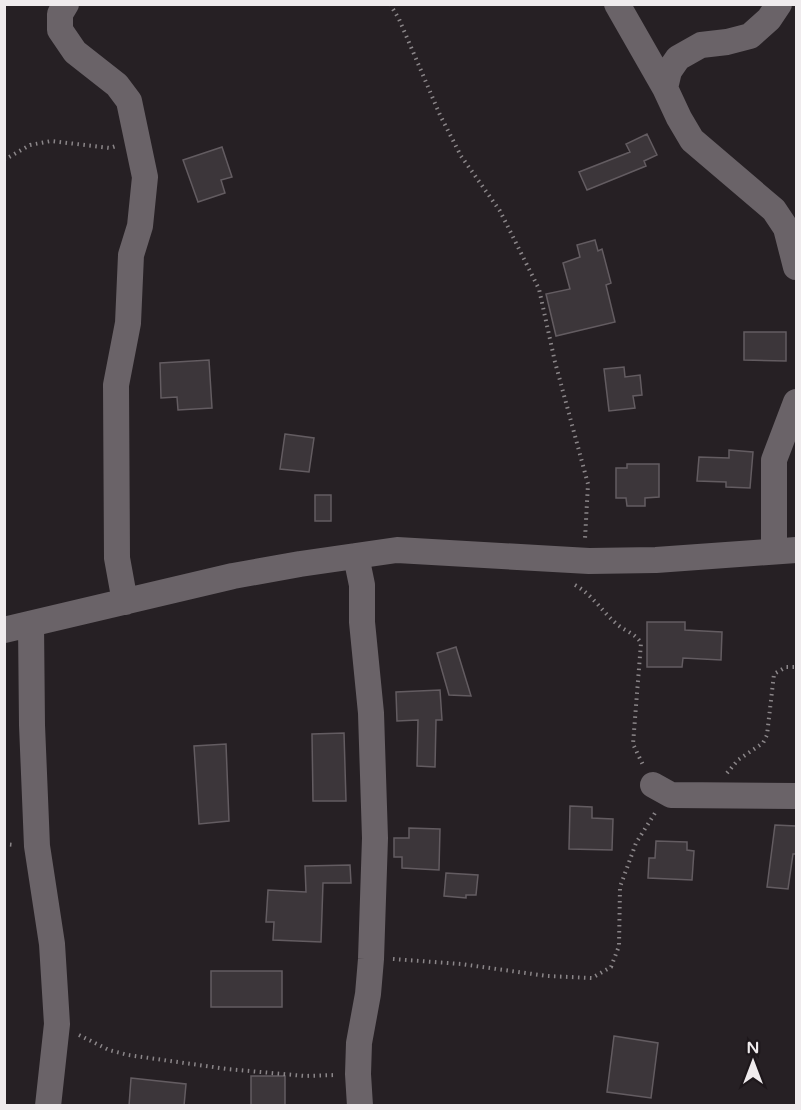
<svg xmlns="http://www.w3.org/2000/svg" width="801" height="1110" font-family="'Varela Round',sans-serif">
  <rect width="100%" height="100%" fill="#262024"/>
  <path fill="#3c363a" stroke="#635c61" stroke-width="1.5" d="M 647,134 L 657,155 L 644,161 L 646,166 L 587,190 L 579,172 L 630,152 L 626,144 Z
    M 222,147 L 232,177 L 221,180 L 225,193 L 198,202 L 183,160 Z
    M 595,240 L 598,251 L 602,249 L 611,283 L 606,285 L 615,322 L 556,336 L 546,294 L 570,289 L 563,263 L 580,257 L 577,245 Z
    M 744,332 L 786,332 L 786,361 L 744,360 Z
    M 209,360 L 212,408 L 178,410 L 177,397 L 161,398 L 160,363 Z
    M 624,367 L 625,377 L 640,375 L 642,395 L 633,396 L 635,408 L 609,411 L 604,369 Z
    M 285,434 L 314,438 L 309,472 L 280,469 Z
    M 729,450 L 753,452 L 750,488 L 726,487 L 726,482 L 697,481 L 699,457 L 729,458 Z
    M 627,464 L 659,464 L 659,497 L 645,498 L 645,506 L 627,506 L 626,498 L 616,498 L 616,468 L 627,468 Z
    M 315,495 L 331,495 L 331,521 L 315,521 Z
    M 647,622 L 685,622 L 685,630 L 722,632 L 721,660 L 683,658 L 682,667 L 647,667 Z
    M 456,647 L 471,696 L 449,695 L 437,653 Z
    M 440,690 L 442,720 L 436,720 L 435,767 L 417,766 L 418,720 L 397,721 L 396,692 Z
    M 344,733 L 346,801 L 313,801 L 312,734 Z
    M 226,744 L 229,821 L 199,824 L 194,746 Z
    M 570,806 L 592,807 L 592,818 L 613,819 L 612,850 L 569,849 Z
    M 775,825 L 796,826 L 796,854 L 793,854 L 788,889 L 767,887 Z
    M 409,828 L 440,829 L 439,870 L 402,868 L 402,857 L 394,857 L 394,838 L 409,838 Z
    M 656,841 L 687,842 L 687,850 L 694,851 L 692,880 L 648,878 L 649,858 L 655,858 Z
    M 350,865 L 351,883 L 323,883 L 321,942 L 273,940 L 274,922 L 266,922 L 268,890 L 306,892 L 305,866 Z
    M 446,873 L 478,875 L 476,895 L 466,895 L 466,898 L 444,896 Z
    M 211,971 L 282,971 L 282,1007 L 211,1007 Z
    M 614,1036 L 658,1043 L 651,1098 L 607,1092 Z
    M 251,1076 L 285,1076 L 285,1106 L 251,1106 Z
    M 131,1078 L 186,1084 L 184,1106 L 129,1106 Z"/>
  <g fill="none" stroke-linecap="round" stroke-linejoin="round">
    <path stroke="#8b8689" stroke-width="4" stroke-dasharray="1.5 4.5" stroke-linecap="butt" d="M 390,4 L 399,19 L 440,115 L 461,156 L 500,211 L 539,289 L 555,362 L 588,484 L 585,539
      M 4,160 L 30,145 L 51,141 L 110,148 L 116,146
      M 575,585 C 593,595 602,612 618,625 C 625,631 636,634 641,643 L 633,744 L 643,765
      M 727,773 L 738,760 L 763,743 L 767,735 L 774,674 L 786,667 L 796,667
      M 4,844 L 15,845
      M 393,959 L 461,964 L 547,976 L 592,978 L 611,967 L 619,946 L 620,887 L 636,843 L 655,813
      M 79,1035 L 109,1050 L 128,1055 L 227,1069 L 305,1076 L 336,1075"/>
    <path stroke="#6a6368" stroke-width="26" d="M 66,4 L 60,14 L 60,30 L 75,52 L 117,85 L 129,101 L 145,177 L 140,226 L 131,255 L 128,323 L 116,385 L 117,558 L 125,602
      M 617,4 L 665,88 L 679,118 L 692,140 L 774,210 L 786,228 L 796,267
      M 665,88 L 669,71 L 678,58 L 701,45 L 727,42 L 750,36 L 769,19 L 779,4
      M 774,550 L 774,460 L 796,402
      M 356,556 L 362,585 L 362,622 L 371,713 L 375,838 L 371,959 L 368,994 L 359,1043 L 358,1074 L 360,1106
      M 31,624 L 32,725 L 37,846 L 52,944 L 57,1024 L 48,1106
      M 4,630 L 233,576 L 300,564 L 397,550 L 589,561 L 656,560 L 796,550
      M 653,785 L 671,795 L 796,796"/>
  </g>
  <rect width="801" height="1110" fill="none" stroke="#efebed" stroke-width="12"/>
  <g transform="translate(753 1062)" stroke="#1d171b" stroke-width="4.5" paint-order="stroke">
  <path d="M0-4.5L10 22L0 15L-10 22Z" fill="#efebed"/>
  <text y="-9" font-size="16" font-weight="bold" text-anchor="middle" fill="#efebed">N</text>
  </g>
</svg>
